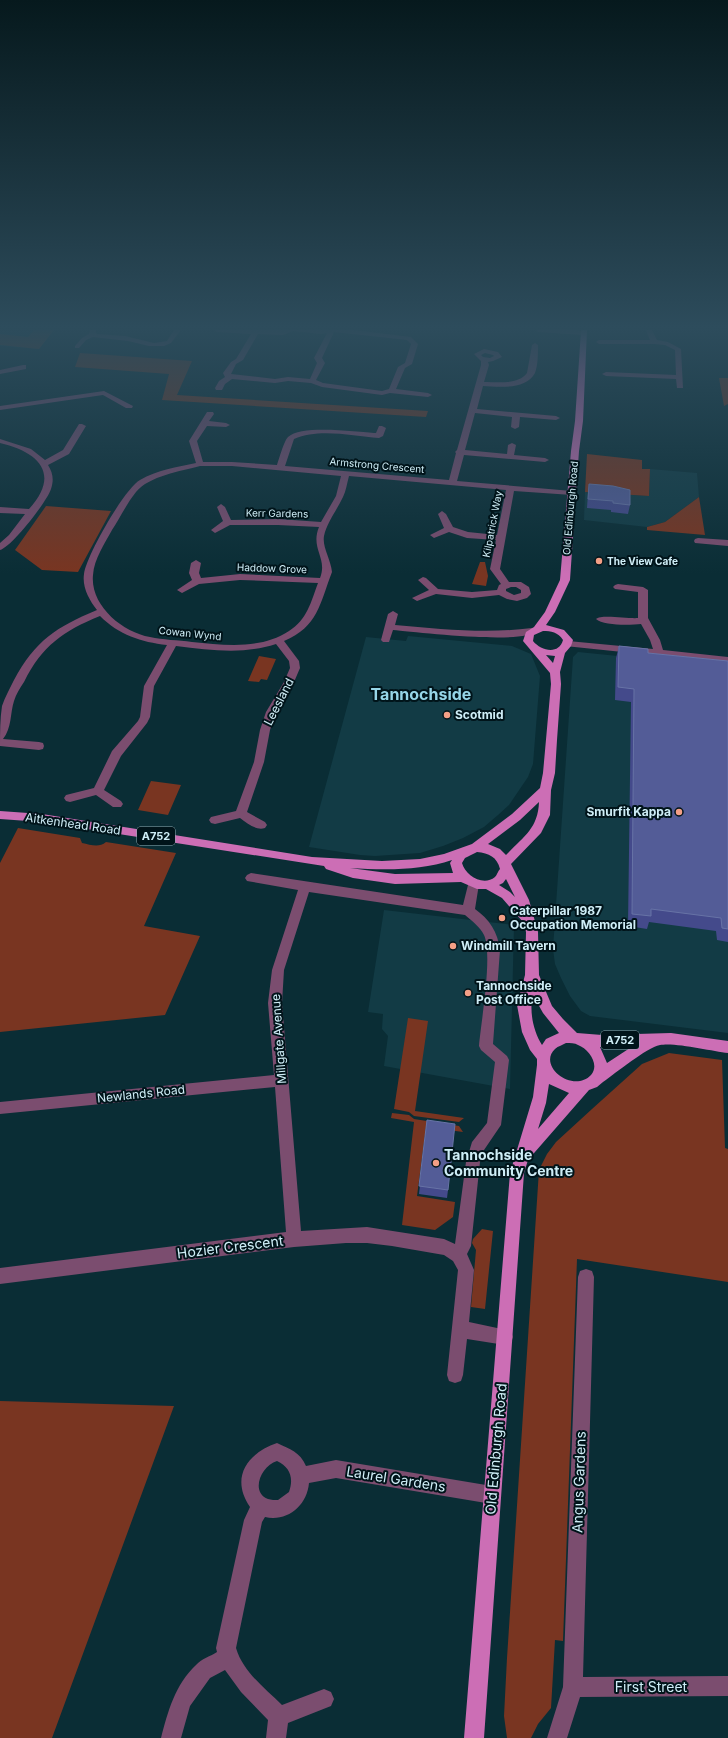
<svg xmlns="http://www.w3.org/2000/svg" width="728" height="1738" font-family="Inter,sans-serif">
  <rect width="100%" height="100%" fill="#0a2d35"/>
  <path fill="#123b45" d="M 0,330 L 54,330 L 39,349 L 0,346 Z
    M 650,469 L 697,473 L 699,497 L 665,522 L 647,527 L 584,520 L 585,492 L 649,496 Z
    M 408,636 L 512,646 L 531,654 L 540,676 L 533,764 L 528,777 L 509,805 L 498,815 L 484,827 L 463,838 L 443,846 L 420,853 L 375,856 L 360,855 L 309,847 L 366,637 L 406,641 Z
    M 578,652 L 728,667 L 728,1033 L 590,1016 L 581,1011 L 570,996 L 561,978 L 555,964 L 553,949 L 573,657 Z
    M 384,910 L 514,925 L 510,1089 L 384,1066 L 388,1036 L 382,1029 L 383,1014 L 368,1012 Z"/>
  <path fill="#793521" d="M 34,330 L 54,330 L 39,349 L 0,345 L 0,334 L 28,337 Z
    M 80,353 L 192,361 L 177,395 L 428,411 L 426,417 L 162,400 L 169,374 L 75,367 Z
    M 728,378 L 728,404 L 724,406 L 719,378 Z
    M 587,454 L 642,460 L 642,469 L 650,469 L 649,496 L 585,492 Z
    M 699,497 L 705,535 L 647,530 L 647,527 L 665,522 Z
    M 46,506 L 111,511 L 78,572 L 42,570 L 15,550 Z
    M 480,562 L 485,562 L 488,576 L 486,586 L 472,584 Z
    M 259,656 L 276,659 L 267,680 L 261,679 L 259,682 L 248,681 Z
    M 151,781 L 181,785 L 168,815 L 138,810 Z
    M 18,828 L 80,838 L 82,843 C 91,845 99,848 106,842 L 176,853 L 144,926 L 200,936 L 165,1015 L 0,1032 L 0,863 Z
    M 408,1018 L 428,1021 L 415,1111 L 464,1118 L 459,1122 L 414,1116 L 409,1112 L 394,1109 Z
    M 669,1053 L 722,1060 L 725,1148 L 728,1149 L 728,1282 L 577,1259 L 563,1641 L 555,1640 L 551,1708 L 538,1724 L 531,1738 L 507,1738 L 504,1716 L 507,1658 L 539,1170 L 547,1154 L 556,1142 L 592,1109 L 642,1064 Z
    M 392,1113 L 409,1115 L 414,1119 L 459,1126 L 463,1132 L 426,1127 L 417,1196 L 455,1202 L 453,1217 L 435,1230 L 402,1225 L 414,1122 L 391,1118 Z
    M 482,1229 L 493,1231 L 485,1309 L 471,1307 L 476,1250 L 472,1243 L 473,1239 Z
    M 0,1401 L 174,1406 L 52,1738 L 0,1738 Z"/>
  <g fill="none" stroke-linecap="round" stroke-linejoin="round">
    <path fill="#7b4d6f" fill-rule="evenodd" d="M 90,330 L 96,330 L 96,333 L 97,334 L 125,336 L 154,343 L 167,341 L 174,330 L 181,330 L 171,343 L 164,346 L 149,346 L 128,341 L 93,337 L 86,340 L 79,348 L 75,348 L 75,346 L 82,338 L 89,334 Z
      M 214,330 L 354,330 L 411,337 L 418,344 L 412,364 L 405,368 L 396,389 L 428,393 L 432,395 L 428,397 L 390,393 L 382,395 L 322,387 L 311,383 L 288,381 L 275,383 L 232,379 L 225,384 L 222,390 L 216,390 L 215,388 L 219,381 L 225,377 L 223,373 L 231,362 L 236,359 L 251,334 L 217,332 ZM 293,331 L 321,334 L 327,333 L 314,358 L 317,363 L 310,379 L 288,377 L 275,379 L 231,374 L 236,364 L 243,360 L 258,334 L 283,335 ZM 334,332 L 407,340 L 411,344 L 405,363 L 398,367 L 389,389 L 382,391 L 323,383 L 316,380 L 325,363 L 322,358 Z
      M 535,330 C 547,330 579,327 587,333 L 584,335 L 538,332 Z
      M 646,330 L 652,330 L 657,340 L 668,342 L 681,349 L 683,388 L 677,388 L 676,379 L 606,376 L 602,374 L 606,372 L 676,375 L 675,350 L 665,345 L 654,344 L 599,344 L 596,342 L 599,340 L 650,340 Z
      M 535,343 L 538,345 C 538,354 538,365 535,373 C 526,390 499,387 483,386 L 477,409 L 556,416 L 560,418 L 556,420 L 520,417 L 519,427 L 515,429 L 511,427 L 512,417 L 475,413 L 465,450 L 507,454 L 508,445 L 512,443 L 516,445 L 514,455 L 545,458 L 549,460 L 545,462 L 464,455 L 457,481 L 572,491 L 576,493 L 572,495 L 514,491 L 500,569 L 509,582 L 521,582 L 529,587 L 531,594 L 527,598 L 517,601 L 507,599 L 499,595 L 472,598 L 436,594 L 417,601 L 412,598 L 429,590 L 418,580 L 423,577 L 426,578 L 438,589 L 472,592 L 497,590 L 499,585 L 501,584 L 490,569 L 496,540 L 467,538 L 449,532 L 434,538 L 430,535 L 444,528 L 438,514 L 442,511 L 446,514 L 453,527 L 468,532 L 497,535 L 506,490 L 349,476 C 347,483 346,491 343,497 C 337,510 327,522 324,536 C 322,547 331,560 332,572 C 320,603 318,627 284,641 L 299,661 L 300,668 L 294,682 L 276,712 L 270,730 L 264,762 L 247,812 L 265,822 L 267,825 L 265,828 C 256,831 247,823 240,818 L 215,824 L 211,823 L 209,820 L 211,817 L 236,811 L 254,762 L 260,730 L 266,712 L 284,682 L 290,668 L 289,661 L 276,644 C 242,655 211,650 176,646 L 154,686 L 150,717 L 147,723 L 121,756 L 104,790 L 121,801 L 123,804 L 121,807 L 113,807 L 96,795 L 70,802 L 66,801 L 64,798 L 66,795 L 94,788 L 112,751 L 138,721 L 140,717 L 144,686 L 167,645 C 141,642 119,635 100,616 C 63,631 42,646 24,682 C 20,688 16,694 14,701 C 10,713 12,728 3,739 L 39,742 L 43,743 L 44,746 L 43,749 L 39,750 L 0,746 C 0,732 0,719 2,706 C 5,697 10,688 14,680 C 35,641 56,627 97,610 C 89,600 82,587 84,574 C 86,556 125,488 140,480 C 157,470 177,467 196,463 L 189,441 L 207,412 L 213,412 L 214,414 L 209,421 L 226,423 L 230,425 L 226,427 L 207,426 L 197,441 L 203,462 L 232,462 L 277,465 C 279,459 284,441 288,437 C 301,424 358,432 376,433 L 379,426 L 382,426 L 386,428 L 383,436 L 379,438 C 353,436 319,428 294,439 L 285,466 L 449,480 L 456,453 L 455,452 L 457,450 L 481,365 L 481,361 L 474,354 L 484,349 L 498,352 L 502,357 L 493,361 L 488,362 L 489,365 L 484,382 C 498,382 518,385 527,373 L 532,345 ZM 485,353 L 493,355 L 494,356 L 490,358 L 483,357 L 481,355 ZM 200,466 L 232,466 L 341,476 L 336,496 L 321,522 L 278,519 L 231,520 L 225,507 L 221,504 L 217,507 L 223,521 L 211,530 L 215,533 L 230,525 L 278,525 L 319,527 C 310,549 328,558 320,578 L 240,574 L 201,578 L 199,573 L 201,563 L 196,560 L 191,563 L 189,573 L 192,580 L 177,590 L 182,593 L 199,584 L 240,580 L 318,583 C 311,602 307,620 289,631 C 260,650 224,645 192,642 C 178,640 163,640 150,637 C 122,632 90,605 93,575 C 94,559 105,543 112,530 C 120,518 127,503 136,492 C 149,476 181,471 200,466 ZM 511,587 L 516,587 L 521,590 L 521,593 L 514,595 L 506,591 L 506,589 Z
      M 23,365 L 26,365 L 26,369 L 0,374 L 0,370 Z
      M 104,391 L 133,406 L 132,408 L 126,408 L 103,395 L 0,410 L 0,406 Z
      M 79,424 L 82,424 L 86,426 L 69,454 L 48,465 C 53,473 54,480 51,489 C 48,500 12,547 0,550 L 0,543 L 9,535 L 25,514 L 0,513 L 0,507 L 29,509 C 61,474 39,452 0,443 L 0,439 L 31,449 L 45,460 L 63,450 Z
      M 698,538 L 728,540 L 728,546 L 695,543 L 694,541 L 695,539 Z
      M 618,584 L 643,587 L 648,590 L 648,618 L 660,640 L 663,650 L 728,657 L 728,663 L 565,646 L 563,644 L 565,642 L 568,641 L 653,649 L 650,640 L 641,624 C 631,625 603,626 596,619 C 601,614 629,619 638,618 L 638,592 L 615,589 L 613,587 L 615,585 Z
      M 393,611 L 398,614 L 395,625 C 441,629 486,634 532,628 L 537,631 C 524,645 416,632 393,630 L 389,642 L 383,642 L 381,640 L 388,614 Z
      M 251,873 L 463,905 L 469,881 L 473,879 L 477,881 L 479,884 L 475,909 C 489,919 498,932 500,950 L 493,1044 L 507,1056 L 509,1060 L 501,1125 L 484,1150 L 480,1162 L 471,1246 L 467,1254 L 474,1270 L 469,1322 L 511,1331 L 513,1337 L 511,1343 L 505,1345 L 467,1339 L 463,1375 L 461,1381 L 455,1383 L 449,1381 L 447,1375 L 458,1270 L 453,1261 L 444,1255 L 392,1246 L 367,1243 L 346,1243 L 294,1247 L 0,1284 L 0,1268 L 286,1232 L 275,1087 L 0,1114 L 0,1102 L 274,1075 L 268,1003 L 272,970 L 298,890 L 247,881 L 245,878 L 247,875 ZM 309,892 L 465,915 C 472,921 480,927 484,935 C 493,954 481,1022 479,1046 L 481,1050 L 495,1062 L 487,1123 L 472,1142 L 466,1162 L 455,1244 L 444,1239 L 367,1227 L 301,1231 L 282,1003 L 284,970 Z
      M 586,1269 L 592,1271 L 594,1277 L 583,1677 L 728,1676 L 728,1696 L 580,1697 L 567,1738 L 547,1738 L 563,1687 L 578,1277 L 580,1271 Z
      M 277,1443 C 290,1449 300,1452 306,1466 L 336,1460 L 492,1486 L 498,1489 L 501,1495 L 498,1501 L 492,1504 L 336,1478 L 309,1483 C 307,1506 287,1522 265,1517 L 262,1522 L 236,1648 C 243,1672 265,1688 282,1705 L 324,1689 L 331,1692 L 334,1699 L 331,1706 L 288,1723 L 286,1738 L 266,1738 L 268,1720 L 241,1692 L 225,1670 L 210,1678 L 190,1706 L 181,1738 L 161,1738 C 168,1711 175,1685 196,1665 C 201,1659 211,1656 217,1652 L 216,1648 L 244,1520 L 250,1507 C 230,1478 247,1453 277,1443 ZM 277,1461 C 290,1467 294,1478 289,1492 L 278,1500 C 275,1500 271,1500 268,1499 C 250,1492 261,1466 277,1461 Z"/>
    <path fill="#cc6eb5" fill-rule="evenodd" d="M 581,330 L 587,330 L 583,421 L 579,451 L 570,580 L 555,612 L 546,625 L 564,630 L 573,640 L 571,646 L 565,653 L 560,672 L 561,684 L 557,740 L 555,773 L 551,790 L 550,815 L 541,833 L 511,864 L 529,900 L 538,932 L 539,975 L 552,1006 L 563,1019 L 577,1033 L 602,1035 L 671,1033 L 728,1041 L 728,1053 C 712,1051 674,1042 660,1045 C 646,1048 616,1073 603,1082 L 597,1087 L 589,1090 L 528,1160 L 524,1173 L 484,1738 L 464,1738 L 510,1173 L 533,1097 L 537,1065 L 537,1059 L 530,1050 L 522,1032 L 517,1005 L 525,975 L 526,932 L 523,922 L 502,898 L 486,889 L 477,889 L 461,882 L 395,884 L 353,878 L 326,869 L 324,866 L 42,822 L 0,819 L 0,811 L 42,814 L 312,857 L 382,861 L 420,859 L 444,854 L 472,844 L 512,814 L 540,788 L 543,773 L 551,684 L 550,673 L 523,641 L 526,632 L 534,627 L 545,612 L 560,580 L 571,451 L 575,421 ZM 543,631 C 551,631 558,632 563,640 C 559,655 541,651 533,641 L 534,635 ZM 546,655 L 555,656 L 553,663 ZM 539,802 C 538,829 523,837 506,855 L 500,849 L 488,844 L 520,820 ZM 477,852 C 489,853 497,857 500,869 C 498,871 497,875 495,877 C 483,887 465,875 462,863 L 465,858 ZM 452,860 L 450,863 L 453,873 L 395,874 L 350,868 C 384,870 420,871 452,860 ZM 506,879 L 515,897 L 510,892 L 499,885 L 503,883 ZM 533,995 L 543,1013 L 559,1033 L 546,1039 L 542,1045 C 533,1031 529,1010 533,995 ZM 566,1043 C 570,1043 575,1043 578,1045 C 589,1049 600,1065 591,1075 C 573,1094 537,1066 555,1049 C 558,1046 563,1045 566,1043 ZM 633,1046 L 607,1063 L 600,1047 L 602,1047 ZM 549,1084 L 569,1093 L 538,1129 L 546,1103 Z"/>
  </g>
  <path fill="#444a8b" d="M 589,484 L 630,505 L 628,514 L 611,512 L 611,510 L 587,508 L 588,493 Z
    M 619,646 L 648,653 L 728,661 L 728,942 L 717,940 L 716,931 L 649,922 L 647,929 L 628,926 L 631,702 L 615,700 L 616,658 Z
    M 427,1120 L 448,1190 L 447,1198 L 419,1194 Z"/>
  <path fill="#535c97" stroke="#6773a6" d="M 589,484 L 613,486 L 630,490 L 630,505 L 613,503 L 613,501 L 588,499 Z
    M 619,646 L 648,649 L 648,653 L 728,661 L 728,929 L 722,928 L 721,918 L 651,909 L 651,916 L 632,914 L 634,689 L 618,687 Z
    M 427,1120 L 455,1124 L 448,1190 L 419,1186 Z"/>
  <linearGradient id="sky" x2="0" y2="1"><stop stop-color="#06191d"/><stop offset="0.57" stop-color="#2d4c5c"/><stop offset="1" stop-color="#2d4c5c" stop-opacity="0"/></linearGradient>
  <rect width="728" height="574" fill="url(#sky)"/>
  <g fill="#f39f86" stroke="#00141a" stroke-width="1.5">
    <circle cx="599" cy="561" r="4"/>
    <circle cx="447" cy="715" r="4"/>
    <circle cx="679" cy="812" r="4"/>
    <circle cx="502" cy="918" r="4"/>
    <circle cx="453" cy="946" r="4"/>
    <circle cx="468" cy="993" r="4"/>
    <circle cx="436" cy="1163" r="4"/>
  </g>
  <g text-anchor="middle" stroke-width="4" stroke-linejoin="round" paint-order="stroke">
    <g font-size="10" fill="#cfeef7" stroke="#00141a">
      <text transform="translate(377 465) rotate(5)" y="4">Armstrong Crescent</text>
      <text transform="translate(570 508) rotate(-85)" y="4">Old Edinburgh Road</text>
      <text transform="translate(277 513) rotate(1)" y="4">Kerr Gardens</text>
      <text transform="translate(492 524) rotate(-79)" y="4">Kilpatrick Way</text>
      <text transform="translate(272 568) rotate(2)" y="4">Haddow Grove</text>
      <text transform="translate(190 633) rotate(6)" y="4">Cowan Wynd</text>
    </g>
    <g font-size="10" font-weight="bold" fill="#cfeef7" stroke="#00141a" text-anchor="start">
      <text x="607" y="565">The View Cafe</text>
    </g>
    <g fill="#00141a" stroke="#91adb5" stroke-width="1">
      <rect x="137" y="827" width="38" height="18" rx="3"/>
      <rect x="601" y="1031" width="38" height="18" rx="3"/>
    </g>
    <g font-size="11" font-weight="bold" fill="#cfeef7">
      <text x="156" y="840">A752</text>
      <text x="620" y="1044">A752</text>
    </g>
    <g font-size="12" fill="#cfeef7" stroke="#00141a">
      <text transform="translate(279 702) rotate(-63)" y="4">Leesland</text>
      <text transform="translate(73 824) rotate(8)" y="4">Aitkenhead Road</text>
      <text transform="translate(279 1039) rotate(-94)" y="4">Millgate Avenue</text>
      <text transform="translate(141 1094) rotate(-6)" y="4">Newlands Road</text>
    </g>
    <g font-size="12" font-weight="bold" fill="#cfeef7" stroke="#00141a" text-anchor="start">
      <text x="455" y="719">Scotmid</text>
      <text x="671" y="816" text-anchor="end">Smurfit Kappa</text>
      <text x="510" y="915">Caterpillar 1987<tspan x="510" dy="14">Occupation Memorial</tspan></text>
      <text x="461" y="950">Windmill Tavern</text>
      <text x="476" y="990">Tannochside<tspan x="476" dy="14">Post Office</tspan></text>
    </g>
    <g font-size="14" font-weight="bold" fill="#cfeef7" stroke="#00141a" text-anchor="start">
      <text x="444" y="1160">Tannochside<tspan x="444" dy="16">Community Centre</tspan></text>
    </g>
    <g font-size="14" fill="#cfeef7" stroke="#00141a">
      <text transform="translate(230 1247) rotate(-7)" y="5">Hozier Crescent</text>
      <text transform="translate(496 1449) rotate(-85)" y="5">Old Edinburgh Road</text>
      <text transform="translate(396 1479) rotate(9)" y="5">Laurel Gardens</text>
      <text transform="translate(579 1482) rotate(-88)" y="5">Angus Gardens</text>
      <text x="651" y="1692">First Street</text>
    </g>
    <g font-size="16" font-weight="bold" fill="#96d6e8" stroke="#00141a">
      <text x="421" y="700">Tannochside</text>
    </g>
  </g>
</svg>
